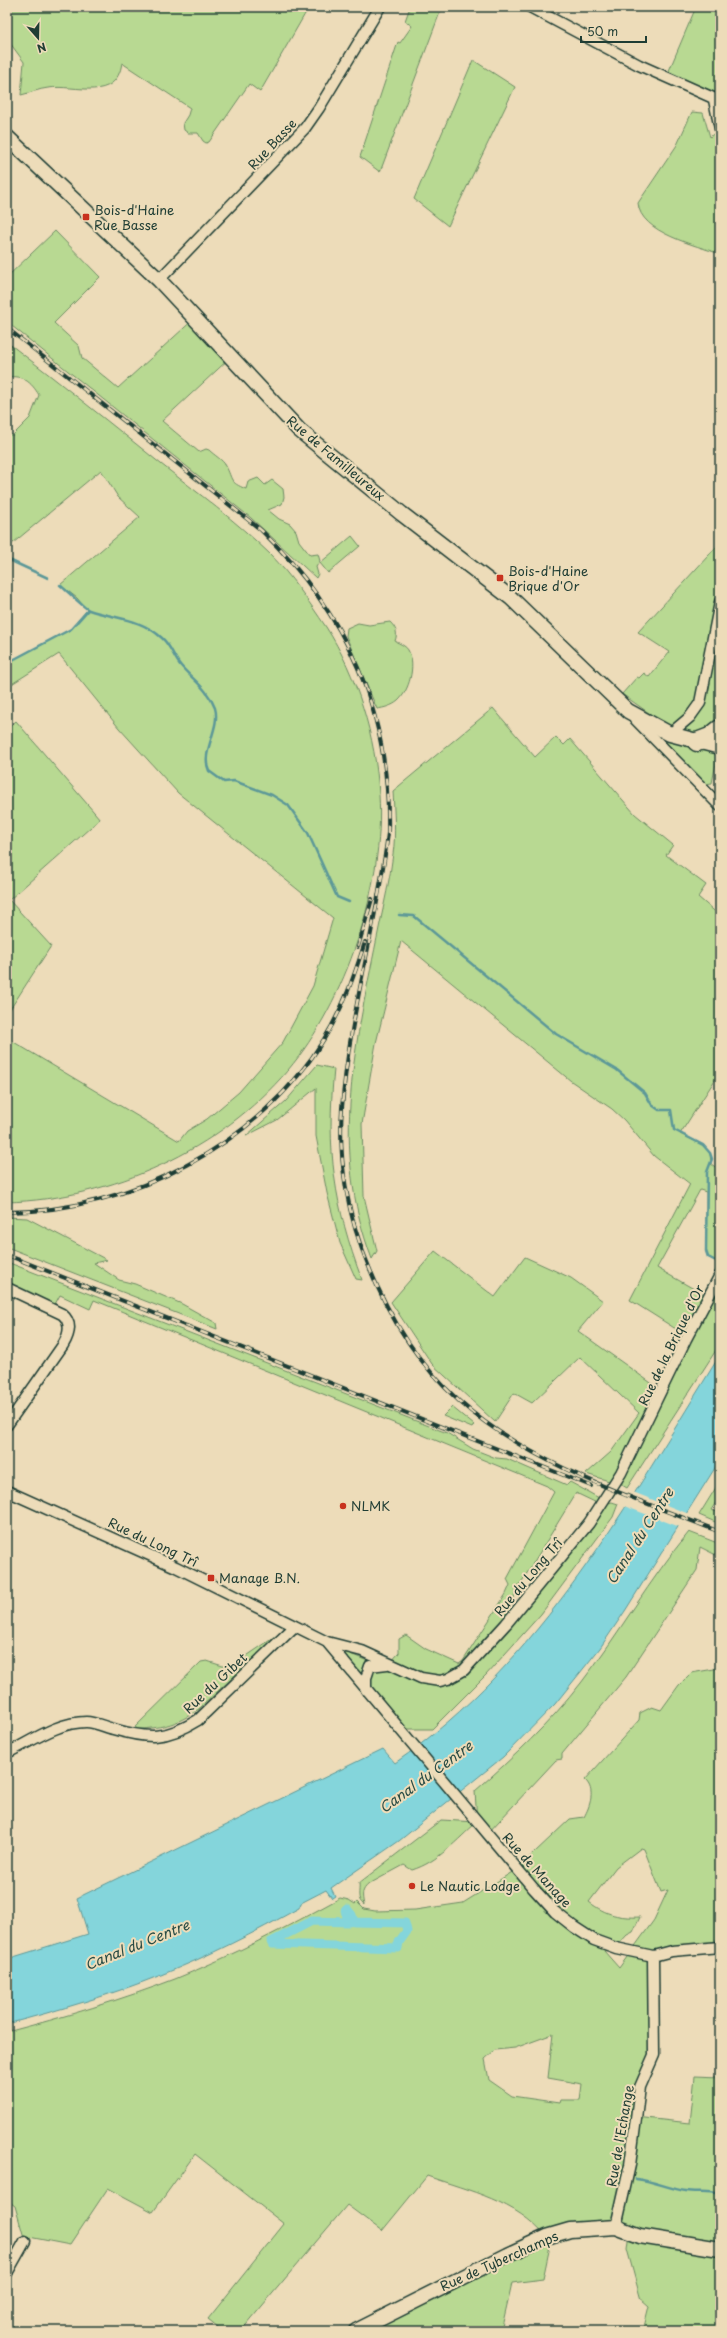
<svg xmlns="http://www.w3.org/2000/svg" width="727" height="2338" font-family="'Playpen Sans',sans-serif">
  <rect width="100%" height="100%" fill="#eddcb9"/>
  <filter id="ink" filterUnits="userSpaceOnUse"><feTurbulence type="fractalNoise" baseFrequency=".025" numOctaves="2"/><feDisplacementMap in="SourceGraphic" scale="8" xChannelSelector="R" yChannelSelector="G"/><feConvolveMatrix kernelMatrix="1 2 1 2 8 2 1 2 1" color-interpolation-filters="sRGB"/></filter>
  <g filter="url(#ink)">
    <path fill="#b8d992" stroke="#6c8b63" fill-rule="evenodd" d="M 7,7 L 309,7 L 260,92 L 249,84 L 209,142 L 206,143 L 203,141 L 198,133 L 188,133 L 184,130 L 183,123 L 188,115 L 190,108 L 122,63 C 116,103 76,84 48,88 C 39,89 30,93 21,95 L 24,62 L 7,39 Z
      M 410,7 L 442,7 L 380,172 L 360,157 L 398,42 L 400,43 L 412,26 L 405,21 Z
      M 696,7 L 720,7 L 720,94 L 668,73 Z
      M 473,60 L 515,87 L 448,226 L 414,199 Z
      M 720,108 L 720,254 C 696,245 640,233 638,203 L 677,145 L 692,112 L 703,113 L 710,137 L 720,128 Z
      M 55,231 L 100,277 L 54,323 L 79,346 L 82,358 L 118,388 L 195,318 L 231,357 L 162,421 L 199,452 L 206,449 L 209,450 C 214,455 223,460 226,466 C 233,480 229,482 246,489 L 248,482 L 258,478 L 265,485 L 272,480 L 283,489 L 284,497 L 282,504 L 268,510 L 279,519 L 290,524 L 296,531 L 299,541 L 310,555 L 318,554 L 320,561 L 316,567 L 318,574 L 316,578 L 251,518 L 7,322 L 7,277 Z
      M 7,342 C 59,382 110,423 161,464 C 198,493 236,521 270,554 C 291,575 309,602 326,627 C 357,675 376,738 379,795 C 385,884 346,1002 288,1070 C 220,1150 112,1199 7,1202 L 7,1038 L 179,1141 L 187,1131 L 207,1119 L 239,1092 L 283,1042 L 313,986 L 333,918 L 178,793 L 119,728 L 59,654 L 7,687 L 7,663 L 71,629 L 87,610 L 77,598 L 60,585 L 140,517 L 118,497 L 101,470 L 7,548 L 7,435 L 13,435 L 30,418 L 39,395 C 31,382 23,375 7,377 Z
      M 352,536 L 360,546 L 328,573 L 320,563 Z
      M 720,543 L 720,719 L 703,735 L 670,734 L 663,723 L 622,694 L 637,677 L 639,678 L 644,673 L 649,677 L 669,652 L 638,632 Z
      M 390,622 C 396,628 398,633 395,641 C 400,644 407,646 409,652 C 416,666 409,691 398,701 C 392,706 384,708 377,709 L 346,636 L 347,628 L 358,623 L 369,625 Z
      M 493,708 L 535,757 L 556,737 L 564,745 L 570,739 L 635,814 L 673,845 L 666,855 L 706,885 L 698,897 L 720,916 L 720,1072 L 680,1134 L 703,1145 L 710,1153 L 711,1164 L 720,1170 L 720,1264 L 708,1257 L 706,1251 L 706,1192 L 700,1190 L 657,1268 L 708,1297 L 720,1275 L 720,1344 L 627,1488 L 622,1485 L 621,1474 L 609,1481 L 586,1474 L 611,1452 L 639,1413 L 580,1357 L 532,1403 L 514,1393 L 495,1422 L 432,1364 L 391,1302 L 435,1251 L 495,1297 L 525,1257 L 571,1278 L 603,1301 L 578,1331 L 661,1390 L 687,1336 L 630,1300 L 690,1184 L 654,1156 L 624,1120 L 612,1109 L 571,1081 L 401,941 L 376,1043 L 362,1124 L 364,1196 L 377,1251 L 372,1259 C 329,1146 356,1042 379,928 C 384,904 390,879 393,854 C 396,834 394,812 393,791 Z
      M 16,721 L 100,819 L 9,900 L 51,946 L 7,1014 L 7,729 Z
      M 667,738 L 718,753 L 712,783 L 704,784 L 664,742 Z
      M 317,1065 L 334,1069 C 326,1150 334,1205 362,1280 L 356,1279 L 340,1243 L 327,1193 L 316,1136 L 316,1088 L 277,1120 L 246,1136 L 286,1101 Z
      M 7,1217 L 27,1218 L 107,1260 L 94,1263 L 119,1280 L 135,1284 L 182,1304 L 216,1323 L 217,1329 L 7,1247 Z
      M 7,1262 L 447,1433 L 473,1449 L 496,1458 L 507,1459 L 567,1485 L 570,1482 L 599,1498 L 601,1505 L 612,1502 L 618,1504 L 613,1517 L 541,1614 L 486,1675 L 432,1729 L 400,1729 L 341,1652 L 343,1651 L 375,1664 L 389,1664 L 399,1653 L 399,1639 L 406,1635 L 426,1649 L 459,1664 L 463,1661 L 506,1594 L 510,1585 L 507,1579 L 554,1492 L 547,1486 L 94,1300 L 90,1309 L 60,1295 L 54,1306 L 7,1285 ZM 576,1493 L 601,1505 L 506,1623 L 518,1585 L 521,1583 Z
      M 452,1407 L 474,1425 L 472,1428 L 443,1416 Z
      M 720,1481 L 720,1496 L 711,1510 L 720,1513 L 720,1524 L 699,1515 Z
      M 689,1532 L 720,1544 L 720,1557 L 700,1547 L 697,1570 L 626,1677 L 562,1754 L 562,1759 L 556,1760 L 487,1834 L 477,1822 C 457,1840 438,1862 412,1870 L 404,1865 L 369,1884 C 361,1890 362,1896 364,1905 C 356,1899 360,1892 359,1883 L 441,1820 L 477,1822 L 475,1791 C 513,1758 550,1723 581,1683 C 619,1634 650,1579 689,1532 Z
      M 279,1634 L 199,1709 C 174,1727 161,1727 132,1730 L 201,1662 L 207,1661 L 229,1668 Z
      M 720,1668 L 720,1947 L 653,1956 L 654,2055 L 636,2117 L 690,2123 L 695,2076 L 720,2077 L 720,2331 L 643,2331 L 649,2307 L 641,2300 L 627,2249 L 629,2234 L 624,2230 L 546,2238 L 550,2246 L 543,2279 L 512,2283 L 501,2331 L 356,2331 L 546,2237 C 517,2201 469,2191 427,2176 L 382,2231 L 347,2205 L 241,2331 L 223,2331 L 208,2319 L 284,2224 L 195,2154 L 153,2212 L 108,2188 L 70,2245 L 29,2237 L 25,2241 L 15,2206 L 7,2200 L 7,2032 C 64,2017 121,2000 175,1979 C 232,1956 287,1927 340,1898 L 349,1900 L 355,1904 L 357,1902 L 364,1909 L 375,1911 L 415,1910 L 463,1903 L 517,1869 L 570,1819 L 584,1817 C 590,1806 596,1790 585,1780 L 639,1720 L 640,1713 L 652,1707 L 661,1710 L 679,1685 L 691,1673 ZM 641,1848 L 644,1849 L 661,1892 L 668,1890 L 654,1920 L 619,1968 L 604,1951 L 619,1949 L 616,1947 L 627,1935 L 633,1932 L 640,1917 C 620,1918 606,1915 589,1902 L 616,1867 ZM 553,2034 L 548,2078 L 582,2084 L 580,2100 L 561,2100 L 560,2103 L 512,2096 L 489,2080 L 485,2059 L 495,2050 L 515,2048 Z"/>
    <path fill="#84d5db" stroke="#5c9898" d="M 720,1355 L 720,1460 L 625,1611 L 600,1648 L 555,1704 L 503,1757 L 399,1841 L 331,1888 L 335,1896 L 332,1898 L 326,1890 L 301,1903 L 299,1908 C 254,1933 209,1956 161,1975 C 111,1995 59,2010 7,2024 L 7,1959 L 88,1934 L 77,1898 L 383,1749 L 395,1763 C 542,1661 628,1503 720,1355 Z"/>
    <path fill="#eddcb9" d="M 633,1492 L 689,1514 L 680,1527 L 624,1506 Z"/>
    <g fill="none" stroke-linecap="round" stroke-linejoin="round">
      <path stroke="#5c9898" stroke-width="2.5" d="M 7,559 L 48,578
        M 60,585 C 65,589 85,609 89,610 C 116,619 140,618 162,638 C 171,646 174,658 181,666 C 193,680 208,689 215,708 C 221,728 200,752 209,771 L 224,782 L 234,781 L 272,795 L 288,805 L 308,833 L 337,897 L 349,902
        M 7,663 L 71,629 L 88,610
        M 399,915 L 414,916 L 556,1034 L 617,1070 L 645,1093 L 652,1105 L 659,1110 L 671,1110 L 674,1130 L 703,1145 L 710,1153 L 712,1159 L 707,1172 L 706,1251 L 708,1257 L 714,1260
        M 636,2179 C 654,2181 670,2189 686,2191 C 698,2193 708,2190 720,2194"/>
      <path stroke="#84d5db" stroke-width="9" d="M 347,1909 L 352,1915 L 354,1922 L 405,1923 L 407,1931 L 399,1942 L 398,1948 L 272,1944 L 271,1942 L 312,1921 L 349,1922 L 345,1911 Z"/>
      <g stroke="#1f3d34" stroke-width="13">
        <path id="street" d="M 530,7 L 639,65 L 720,101
          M 714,100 L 720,129
          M 159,280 L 305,128 L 319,108 L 380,7
          M 635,719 L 720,806
          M 670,734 L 690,717 L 700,703 L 720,602
          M 7,1288 L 62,1314 C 73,1323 69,1335 63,1345 L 7,1425
          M 7,1491 L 176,1567 L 327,1642 L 362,1651 L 421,1678 L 440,1681 L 448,1679 L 464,1670 L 506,1624 L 589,1523 L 621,1473 L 686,1339 L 720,1275
          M 327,1642 L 534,1889 L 555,1912 L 574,1927 L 594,1940 L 616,1948 L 653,1956 L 672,1951 L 720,1947
          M 366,1690 L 366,1678 L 370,1666 L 387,1664
          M 7,1753 C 32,1741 58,1722 86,1722 C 95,1722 105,1727 113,1729 C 148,1739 166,1740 198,1720 L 295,1626
          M 616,2227 L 630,2165 L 640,2087 L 654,2055 L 653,1956
          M 7,2273 L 25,2241"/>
      </g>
      <g stroke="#1f3d34" stroke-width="17">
        <path id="secondary" d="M 7,137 L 159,280 L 299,430 L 402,514 L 511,598 L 628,711 L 670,734 L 720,747
          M 356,2331 L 507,2255 L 546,2237 L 570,2230 L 616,2227 L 640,2236 L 720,2249"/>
      </g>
      <g stroke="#1f3d34" stroke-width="21">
        <path id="highway" d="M 697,742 L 710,737 L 720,729"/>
      </g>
      <use href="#street" stroke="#eddcb9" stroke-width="10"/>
      <use href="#secondary" stroke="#eddcb9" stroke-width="14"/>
      <use href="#highway" stroke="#eddcb9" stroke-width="18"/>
      <g stroke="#1f3d34" stroke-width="4">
        <path id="rail" d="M 7,328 L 261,530 C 347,614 391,712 388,833 C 377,925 349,1015 342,1108 C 338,1162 348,1218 369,1267 C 389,1317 419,1365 459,1401 C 529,1464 634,1498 720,1532
          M 358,947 L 372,899
          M 7,1212 C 128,1212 261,1144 324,1039 C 343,1009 354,976 365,942
          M 7,1255 L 591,1486"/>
      </g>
      <use href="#rail" stroke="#eddcb9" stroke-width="2.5" stroke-dasharray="8" stroke-linecap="butt"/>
    </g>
  </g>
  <g fill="#c8321e" stroke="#eddcb9" stroke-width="1.5">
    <rect x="82" y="213" width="8" height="8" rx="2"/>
    <rect x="496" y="574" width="8" height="8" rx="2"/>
    <circle cx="343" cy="1506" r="4"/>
    <rect x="207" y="1574" width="8" height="8" rx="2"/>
    <circle cx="412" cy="1886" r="4"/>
  </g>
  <g text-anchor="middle" stroke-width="4" stroke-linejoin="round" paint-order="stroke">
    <g font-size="13" fill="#1f3d34" stroke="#eddcb9">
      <text transform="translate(272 144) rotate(-47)" y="5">Rue Basse</text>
      <text transform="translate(336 458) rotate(40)" y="5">Rue de Familleureux</text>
      <text transform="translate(671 1345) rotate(-64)" y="5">Rue de la Brique d'Or</text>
      <text transform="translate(153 1542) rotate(25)" y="5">Rue du Long Trî</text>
      <text transform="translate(528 1577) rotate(-50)" y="5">Rue du Long Trî</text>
      <text transform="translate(215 1683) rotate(-43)" y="5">Rue du Gibet</text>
      <text transform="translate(537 1870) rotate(48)" y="5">Rue de Manage</text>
      <text transform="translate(620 2136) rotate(-80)" y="5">Rue de l'Echange</text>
      <text transform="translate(499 2261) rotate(-24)" y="5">Rue de Tyberchamps</text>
    </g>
    <g font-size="13" fill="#1f3d34" stroke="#eddcb9" text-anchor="start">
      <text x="94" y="215">Bois-d'Haine<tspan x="94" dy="15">Rue Basse</tspan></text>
      <text x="508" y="576">Bois-d'Haine<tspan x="508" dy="15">Brique d'Or</tspan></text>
      <text x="351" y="1511">NLMK</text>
      <text x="219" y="1583">Manage B.N.</text>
      <text x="420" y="1891">Le Nautic Lodge</text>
    </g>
    <g font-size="14" font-style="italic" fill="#294c45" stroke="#eddcb9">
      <text transform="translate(640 1536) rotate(-57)" y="5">Canal du Centre</text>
      <text transform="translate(426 1777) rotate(-36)" y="5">Canal du Centre</text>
      <text transform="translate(137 1945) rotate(-22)" y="5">Canal du Centre</text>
    </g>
  </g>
  <rect width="727" height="2338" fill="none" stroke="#eddcb9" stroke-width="24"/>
  <rect x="12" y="12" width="703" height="2314" fill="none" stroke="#1f3d34" stroke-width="1.5" filter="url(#ink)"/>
  <g transform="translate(38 38) rotate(160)" stroke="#eddcb9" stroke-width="3" paint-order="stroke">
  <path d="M0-3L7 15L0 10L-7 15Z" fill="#1f3d34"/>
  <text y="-6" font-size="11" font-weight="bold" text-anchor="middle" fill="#1f3d34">N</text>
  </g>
  <path d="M581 36v6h65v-6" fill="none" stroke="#1f3d34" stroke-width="2"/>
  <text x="587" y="36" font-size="12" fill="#1f3d34" stroke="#eddcb9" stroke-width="3" paint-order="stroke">50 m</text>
</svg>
